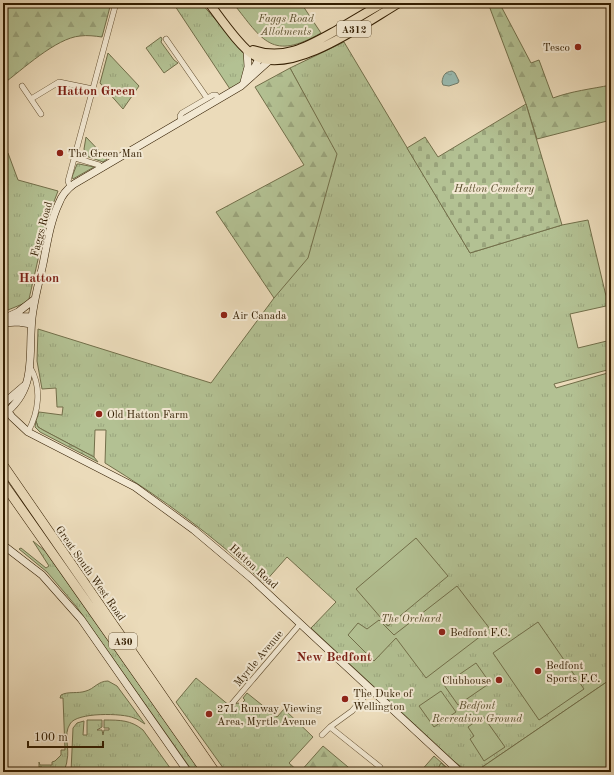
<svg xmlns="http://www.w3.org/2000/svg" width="614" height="775" font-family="'Old Standard TT',serif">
  <defs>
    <pattern id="grass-tufts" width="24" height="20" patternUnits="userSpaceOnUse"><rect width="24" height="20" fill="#b3c193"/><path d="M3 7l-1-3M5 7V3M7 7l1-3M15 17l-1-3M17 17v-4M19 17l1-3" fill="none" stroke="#9aa57d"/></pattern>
    <pattern id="forest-firs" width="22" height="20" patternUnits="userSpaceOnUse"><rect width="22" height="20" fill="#b3c193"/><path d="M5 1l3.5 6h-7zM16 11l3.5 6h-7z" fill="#9aa57d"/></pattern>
    <pattern id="cemetery-stones" width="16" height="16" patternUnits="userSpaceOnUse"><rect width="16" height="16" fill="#b3c193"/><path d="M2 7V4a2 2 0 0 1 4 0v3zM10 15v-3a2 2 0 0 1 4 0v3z" fill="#9aa57d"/></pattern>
    <pattern id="water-ripples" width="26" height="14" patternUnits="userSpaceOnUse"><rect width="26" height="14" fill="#98bbb2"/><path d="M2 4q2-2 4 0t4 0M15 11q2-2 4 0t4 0" fill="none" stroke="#83a097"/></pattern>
  </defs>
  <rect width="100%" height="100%" fill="#ebdbba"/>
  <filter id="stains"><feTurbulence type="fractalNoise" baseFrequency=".005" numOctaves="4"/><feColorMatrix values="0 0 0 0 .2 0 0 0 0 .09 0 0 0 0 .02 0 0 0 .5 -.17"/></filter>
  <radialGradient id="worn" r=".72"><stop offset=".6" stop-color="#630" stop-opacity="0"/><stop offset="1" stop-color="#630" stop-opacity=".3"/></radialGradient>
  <path fill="url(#grass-tufts)" stroke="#726f4a" d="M 173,3 L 201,3 L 243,51 C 246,58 245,75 241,81 C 239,85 234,87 230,89 Z
    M 161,37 L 162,39 L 161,42 L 174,60 L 178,63 L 164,73 L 146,48 Z
    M 344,42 L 470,253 L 562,225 L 588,220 L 606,296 L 606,306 L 570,314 L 578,348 L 611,340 L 611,369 L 554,384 L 556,388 L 611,372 L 611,679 L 475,772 L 468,772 L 455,762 L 311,628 L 336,602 L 287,557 L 264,583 C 215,537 162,498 105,463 L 106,430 L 95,430 L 94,457 L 43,430 L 38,427 L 36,421 L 39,412 L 62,415 L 63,407 L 57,407 L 56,388 L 42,389 L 37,361 L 38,329 L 211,383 L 274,298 L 336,154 L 290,68 Z
    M 108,53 L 139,86 L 123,109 L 100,83 Z
    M 86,137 L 107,159 L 103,162 L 86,156 L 84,149 Z
    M 3,148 L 8,153 L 18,180 L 58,191 L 47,220 L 29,299 L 25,303 L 3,312 Z
    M 77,164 L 79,164 L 94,167 L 73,179 L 72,177 Z
    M 33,541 L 45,551 L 201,772 L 193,772 L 76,606 L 47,572 L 19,549 L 21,548 L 46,568 L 49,566 Z
    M 196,678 L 230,706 L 238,703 L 241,704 L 245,700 L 243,698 L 247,693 L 277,717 L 284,709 L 313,737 L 289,763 L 299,772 L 226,772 L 176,702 Z
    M 108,681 L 117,686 L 145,724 C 141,722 138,719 134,718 C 123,713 76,712 70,724 C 63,734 70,749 67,760 C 67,764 65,768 63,772 L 43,772 L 42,767 L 39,767 L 39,762 L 40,765 L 52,765 L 52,762 L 55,761 L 61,755 L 61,750 L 65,750 L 63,698 L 60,698 L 61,695 C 68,691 78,694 86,691 C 94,689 98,681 108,681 Z
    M 87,720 L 102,720 L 102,727 L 97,730 L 102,730 L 103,735 L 104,730 L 109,730 L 109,728 L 104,728 L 104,720 C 120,720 131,720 143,730 L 173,772 L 71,772 L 73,728 L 77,723 L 84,721 L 83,735 L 87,735 Z
    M 434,756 L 452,772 L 420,772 Z"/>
  <path fill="url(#forest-firs)" stroke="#726f4a" d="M 3,3 L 111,3 L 102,37 C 95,36 87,35 80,36 C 56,38 22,70 3,84 Z
    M 488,3 L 502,3 L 502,8 L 531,63 L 539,60 L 553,98 C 572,91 591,89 611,85 L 611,120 L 537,139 L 526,104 Z
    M 290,68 L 337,154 L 308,258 L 274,298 L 216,212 L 304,165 L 255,87 Z
    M 36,421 L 38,427 L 43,430 L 94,457 L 98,462 L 40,432 L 35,427 Z
    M 323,746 L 354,772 L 300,772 Z
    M 441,763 L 452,772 L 436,772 Z"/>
  <path fill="url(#cemetery-stones)" stroke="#726f4a" d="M 526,104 L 562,225 L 470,253 L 407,148 L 425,137 L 438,157 Z"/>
  <path fill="#b3c193" stroke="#726f4a" d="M 233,3 L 301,3 L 321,33 C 272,61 263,41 233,3 Z
    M 416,538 L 448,576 L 388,626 L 356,589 Z
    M 457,586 L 490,629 L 426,678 L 396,638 L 374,661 L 348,635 L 358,623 L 367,629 L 379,620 L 394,635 Z
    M 538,622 L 584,689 L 539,720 L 493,653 Z
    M 476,663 L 490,683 L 458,705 L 444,685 Z
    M 611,679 L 611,772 L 475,772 Z
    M 441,691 L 456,712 L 434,727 L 419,706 Z
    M 483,716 L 505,747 L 484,761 L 470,739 L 474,736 L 468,727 Z"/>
  <path fill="url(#water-ripples)" stroke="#6f7c6b" d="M 452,71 L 455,73 L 459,81 L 458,83 L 449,86 L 443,85 L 442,82 C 443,75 445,72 452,71 Z"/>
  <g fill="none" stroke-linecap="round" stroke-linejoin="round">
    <g stroke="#604c2e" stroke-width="6">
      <path id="street" d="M 166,39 L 207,98
        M 22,86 L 41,114
        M 31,99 L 59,82 L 93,89
        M 181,122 L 180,116 L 182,113 L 213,95 L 216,95 L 219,99
        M 75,158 L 99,165 L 102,168
        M 70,187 L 68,181 L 116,3
        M 28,432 C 39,411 42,387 30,367
        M 231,705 L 300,624
        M 330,727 L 380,767
        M 322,735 L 330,727 L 352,711 L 371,689"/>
    </g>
    <g stroke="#321d00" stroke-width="8">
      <path id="secondary" d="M 250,76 L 262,53
        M 244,82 L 248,67 L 247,50
        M 11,316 L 32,317
        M 3,319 L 18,312 L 35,299
        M 3,323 L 18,322 L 31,324
        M 3,404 L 24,386
        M 3,405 L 12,417 L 28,432 L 135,487 L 194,530 L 251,578 L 460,772
        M 3,415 C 38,389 28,356 32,318 C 34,300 39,282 43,264 C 47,244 50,222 59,203 C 62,195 67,189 74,184 L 241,86 L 270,60
        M 3,545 L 42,575 L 81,619 L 188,772"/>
    </g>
    <g stroke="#321d00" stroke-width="10">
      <path id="primary" d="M 209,3 C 219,16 241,49 255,56 C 293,76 366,22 399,3
        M 253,50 C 285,61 310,45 337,30 C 352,21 367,12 383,3"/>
    </g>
    <g stroke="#321d00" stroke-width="10">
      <path id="highway" d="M 3,465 L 215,772
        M 3,483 L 206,772"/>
    </g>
    <use href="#street" stroke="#f2e8d2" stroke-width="5"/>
    <use href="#secondary" stroke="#f2e8d2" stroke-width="7"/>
    <use href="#primary" stroke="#ebdbba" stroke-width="8"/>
    <use href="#highway" stroke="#ebdbba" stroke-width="9"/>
  </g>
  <g fill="#8f2418" stroke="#f2e8d2" stroke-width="1.5">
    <circle cx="578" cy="47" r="4"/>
    <circle cx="60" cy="153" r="4"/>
    <circle cx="224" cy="315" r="4"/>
    <circle cx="99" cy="414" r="4"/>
    <circle cx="442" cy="632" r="4"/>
    <circle cx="538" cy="671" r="4"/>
    <circle cx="499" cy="680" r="4"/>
    <circle cx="345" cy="699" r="4"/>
    <circle cx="209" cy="714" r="4"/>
  </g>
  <g text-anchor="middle" stroke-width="4" stroke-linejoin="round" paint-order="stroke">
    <g fill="#f2e8d2" stroke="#6c5a3f" stroke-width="1">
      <rect x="337" y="21" width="34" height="16" rx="3"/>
      <rect x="109" y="633" width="28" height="16" rx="3"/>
    </g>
    <g font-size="10" font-weight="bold" fill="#321d00">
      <text x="354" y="33">A312</text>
      <text x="123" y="645">A30</text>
    </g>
    <g font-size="11" font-style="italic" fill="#594e2c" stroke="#f2e8d2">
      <text x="286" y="22">Faggs Road<tspan x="286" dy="13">Allotments</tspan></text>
      <text x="494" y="192">Hatton Cemetery</text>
      <text x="411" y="622">The Orchard</text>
      <text x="477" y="709">Bedfont<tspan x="477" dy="13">Recreation Ground</tspan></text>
    </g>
    <g font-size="11" fill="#321d00" stroke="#f2e8d2" text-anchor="start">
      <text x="570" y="51" text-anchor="end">Tesco</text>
      <text x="68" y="157">The Green Man</text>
      <text x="232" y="319">Air Canada</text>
      <text x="107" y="418">Old Hatton Farm</text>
      <text x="450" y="636">Bedfont F.C.</text>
      <text x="546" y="669">Bedfont<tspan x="546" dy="13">Sports F.C.</tspan></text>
      <text x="491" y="684" text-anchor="end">Clubhouse</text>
      <text x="353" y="697">The Duke of<tspan x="353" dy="13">Wellington</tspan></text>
      <text x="217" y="712">27L Runway Viewing<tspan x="217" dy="13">Area, Myrtle Avenue</tspan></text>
    </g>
    <g font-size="11" fill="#321d00" stroke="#f2e8d2">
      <text transform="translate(41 229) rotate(-75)" y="4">Faggs Road</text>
      <text transform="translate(254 566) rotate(42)" y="4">Hatton Road</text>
      <text transform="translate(91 573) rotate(55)" y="4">Great South West Road</text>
      <text transform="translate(258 658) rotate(-50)" y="4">Myrtle Avenue</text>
    </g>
    <g font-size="13" font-weight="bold" fill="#7a1f14" stroke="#f2e8d2">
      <text x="96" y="95">Hatton Green</text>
      <text x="39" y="282">Hatton</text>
      <text x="334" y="661">New Bedfont</text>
    </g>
  </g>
  <rect width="614" height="775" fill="none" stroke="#ebdbba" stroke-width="16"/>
  <rect x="4" y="4" width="606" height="767" fill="none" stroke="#321d00" stroke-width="2"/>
  <rect x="8" y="8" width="598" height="759" fill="none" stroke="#321d00"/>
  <path d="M28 741v6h75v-6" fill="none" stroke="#321d00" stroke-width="2"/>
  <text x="34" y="741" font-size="12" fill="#321d00" stroke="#f2e8d2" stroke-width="3" paint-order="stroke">100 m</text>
  <rect width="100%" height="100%" filter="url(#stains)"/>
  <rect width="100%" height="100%" fill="url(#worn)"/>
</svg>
